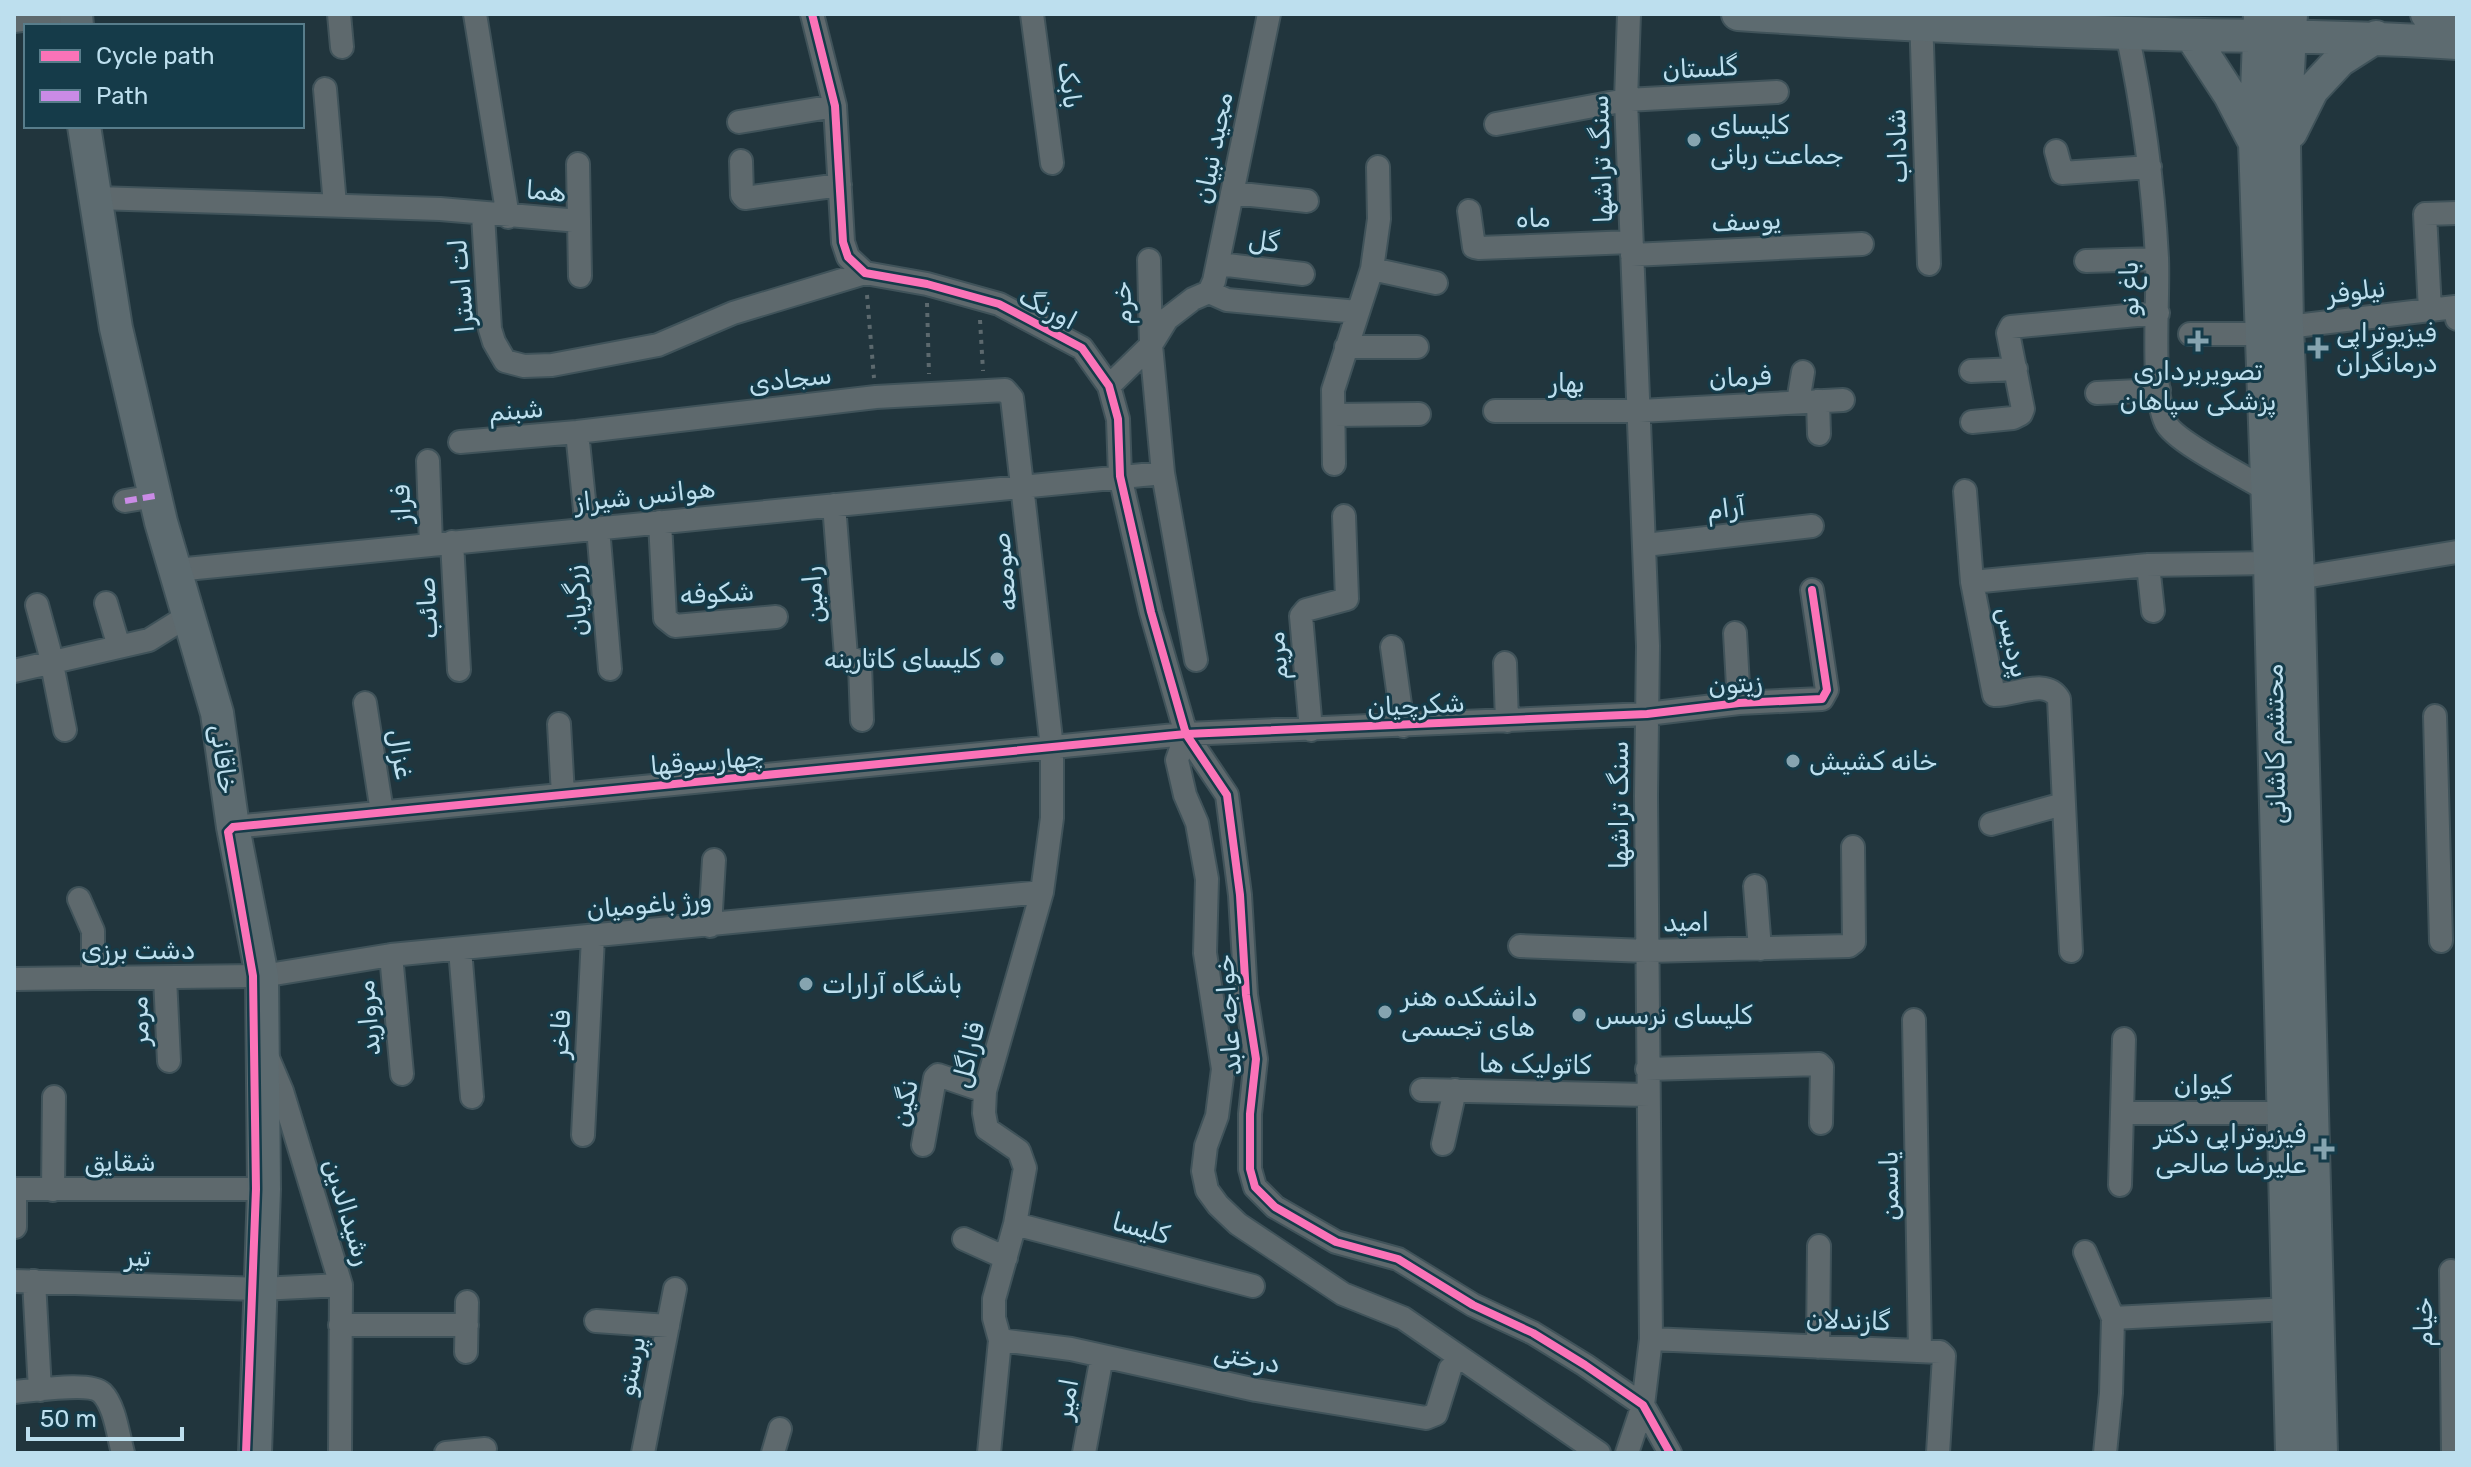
<svg xmlns="http://www.w3.org/2000/svg" width="2471" height="1467" font-family="Rubik,Cairo,sans-serif">
  <rect width="100%" height="100%" fill="#21353d"/>
  <g fill="none" stroke-linecap="round" stroke-linejoin="round">
    <g stroke="#40535a" stroke-width="26">
      <path id="street" d="M 339,14 L 342,47
        M 475,14 L 508,217
        M 812,14 L 835,106 L 843,242 L 848,257 L 865,273 L 927,284 L 999,304 L 1082,348 L 1109,386 L 1118,419 L 1120,476 L 1151,612 L 1186,734 L 1227,795 L 1240,895 L 1246,995 L 1256,1059 L 1250,1114 L 1250,1169 L 1255,1187 L 1275,1207 L 1336,1242 L 1398,1259 L 1473,1305 L 1533,1333 L 1585,1365 L 1643,1405 L 1670,1453
        M 1032,14 L 1052,163
        M 1921,14 L 1929,264
        M 14,21 L 66,14
        M 2127,33 C 2143,108 2153,182 2157,258 C 2159,298 2150,390 2166,423 C 2175,442 2246,477 2267,490
        M 325,89 L 335,205
        M 739,122 L 835,106
        M 1496,124 L 1626,100 L 1777,92
        M 2056,151 L 2062,173 L 2150,167
        M 741,161 L 742,195 L 745,198 L 840,185
        M 578,164 L 580,276
        M 1232,193 L 1307,201
        M 96,198 L 440,209 L 579,221
        M 1469,211 L 1474,247 L 1479,248 L 1631,242
        M 483,215 L 490,329 L 494,342 L 505,361 L 524,366 L 552,365 L 658,345 L 733,313 L 865,273
        M 1632,255 L 1862,244
        M 1149,260 L 1151,345 L 1163,473 L 1196,660
        M 2086,261 L 2157,259
        M 1219,264 L 1303,274
        M 1372,269 L 1436,283
        M 1209,292 L 1227,300 L 1358,312
        M 2430,310 L 2425,214 L 2457,213
        M 2287,327 L 2455,307 L 2457,319
        M 2190,334 L 2262,334
        M 1346,347 L 1417,347
        M 1971,371 L 2016,369
        M 1109,386 L 1151,345 L 1167,319 L 1193,299 L 1209,292 L 1214,281 L 1269,14
        M 2097,393 L 2159,390
        M 1818,401 L 1819,434
        M 1798,402 L 1803,372
        M 1495,411 L 1640,411 L 1843,400
        M 1334,415 L 1419,414
        M 1972,422 L 2013,418 L 2021,414 L 2023,409 L 2008,333 L 2011,327 L 2158,313
        M 577,432 L 587,529
        M 460,442 L 577,432 L 876,397 L 1005,390 L 1012,398 L 1052,748 L 1052,818 L 1042,892 L 985,1091 L 984,1113 L 987,1129 L 1019,1151 L 1025,1168 L 1015,1224 L 994,1299 L 994,1318 L 1000,1340 L 989,1453
        M 428,461 L 431,545
        M 1334,464 L 1333,390 L 1372,269 L 1379,219 L 1378,167
        M 1965,491 L 1972,582 L 1994,695 C 2015,696 2046,677 2059,699 L 2071,951
        M 125,501 L 155,496
        M 834,505 L 846,656 L 858,661 L 860,665 L 862,720
        M 660,522 L 665,618 L 675,626 L 776,617
        M 598,528 L 610,669
        M 452,542 L 459,670
        M 1645,545 L 1812,526
        M 2148,565 L 2153,611
        M 176,570 L 1163,473
        M 2298,578 L 2457,552
        M 1972,582 L 2148,565 L 2270,563
        M 106,603 L 119,647
        M 37,605 L 49,649 L 65,730
        M 1735,633 L 1739,703
        M 1392,647 L 1403,726
        M 1505,663 L 1507,721
        M 14,671 L 149,640 L 189,615
        M 365,703 L 382,812
        M 2435,716 L 2441,941
        M 559,724 L 563,795
        M 1311,730 L 1301,616 L 1306,610 L 1347,599 L 1344,516
        M 1186,734 L 1177,760 L 1185,795 L 1197,823 L 1207,879 L 1205,953 L 1223,1069 L 1217,1116 L 1206,1146 L 1203,1171 L 1207,1190 L 1218,1205 L 1238,1224 L 1343,1294 L 1403,1318 L 1599,1453
        M 1991,824 L 2063,804
        M 233,827 L 1186,734 L 1647,714 L 1739,703 L 1822,699 L 1827,690 L 1812,590
        M 1755,886 L 1760,949
        M 79,899 L 93,931 L 93,977
        M 710,926 L 714,860
        M 1520,946 L 1647,951 L 1849,946 L 1854,942 L 1853,847
        M 460,949 L 472,1097
        M 391,955 L 402,1074
        M 165,978 L 169,1061
        M 14,979 L 262,976 L 391,955 L 1042,892
        M 1914,1020 L 1920,1351
        M 268,1058 L 282,1091 L 341,1285 L 340,1453
        M 1647,1069 L 1819,1064 L 1822,1067 L 1821,1123
        M 1422,1090 L 1648,1095
        M 2122,1113 L 2284,1113
        M 583,1135 L 593,937
        M 1443,1144 L 1455,1090
        M 923,1145 L 935,1078 L 938,1075 L 985,1091
        M 2120,1185 L 2124,1039
        M 53,1190 L 54,1097
        M 1015,1224 L 1253,1286
        M 15,1227 L 15,1189 L 264,1189
        M 964,1239 L 1006,1258
        M 2085,1252 L 2113,1318
        M 2451,1271 L 2453,1453
        M 14,1281 L 260,1289 L 341,1285
        M 34,1281 L 40,1390
        M 596,1321 L 668,1326
        M 340,1325 L 467,1325
        M 1651,1339 L 1940,1352 L 1944,1356 L 1938,1453
        M 1000,1340 L 1071,1349 L 1256,1390 L 1426,1418 L 1436,1414 L 1450,1369
        M 1818,1347 L 1819,1246
        M 466,1352 L 467,1302
        M 14,1392 C 32,1391 90,1381 102,1393 C 115,1406 118,1435 123,1453
        M 446,1453 L 485,1449
        M 643,1453 L 675,1289
        M 773,1453 L 780,1429
        M 1084,1453 L 1102,1356
        M 1627,1453 L 1643,1405 L 1651,1339 L 1646,796 L 1648,646 L 1626,100 L 1629,14
        M 2105,1453 L 2111,1393 L 2113,1318 L 2289,1309"/>
    </g>
    <g stroke="#40535a" stroke-width="36">
      <path id="secondary" d="M 76,14 L 77,26
        M 1738,14 C 1868,23 1998,29 2128,33 C 2238,37 2347,35 2457,43
        M 2260,14 L 2255,143 L 2270,563 L 2292,1453
        M 2291,14 L 2284,146 L 2287,327 L 2298,578 L 2321,1453
        M 2427,14 L 2457,15
        M 2191,35 L 2230,95 L 2253,139
        M 84,126 L 116,328 L 161,522 L 217,713 L 233,827 L 262,976 L 264,1189 L 255,1453
        M 2291,132 L 2312,90 L 2340,60 L 2376,37"/>
    </g>
    <path stroke="#5c696e" stroke-width="4" stroke-dasharray="4 6" stroke-linecap="butt" d="M 867,295 L 874,378
      M 927,303 L 929,374
      M 980,320 L 983,371"/>
    <use href="#street" stroke="#5e696d" stroke-width="22"/>
    <use href="#secondary" stroke="#5d6b70" stroke-width="32"/>
    <path stroke="#ca8be6" stroke-width="6" stroke-dasharray="12 6" stroke-linecap="butt" d="M 125,501 L 155,496"/>
    <g stroke="#153b49" stroke-width="13">
      <path id="cycleway" d="M 812,14 L 835,106 L 843,242 L 848,257 L 865,273 L 927,284 L 999,304 L 1082,348 L 1109,386 L 1118,419 L 1120,476 L 1151,612 L 1186,734 L 1227,795 L 1240,895 L 1246,995 L 1256,1059 L 1250,1114 L 1250,1169 L 1255,1187 L 1275,1207 L 1336,1242 L 1398,1259 L 1473,1305 L 1533,1333 L 1585,1365 L 1643,1405 L 1670,1453
        M 246,1453 L 256,1189 L 253,976 L 228,832 L 233,827 L 1186,734 L 1647,714 L 1739,703 L 1822,699 L 1827,690 L 1812,590"/>
    </g>
    <use href="#cycleway" stroke="#fb73b8" stroke-width="8"/>
  </g>
  <g fill="#86a4b0" stroke="#153b49" stroke-width="3">
    <circle cx="1694" cy="140" r="8"/>
    <path d="M2194 329h8v8h8v8h-8v8h-8v-8h-8v-8h8z"/>
    <path d="M2314 336h8v8h8v8h-8v8h-8v-8h-8v-8h8z"/>
    <circle cx="997" cy="659" r="8"/>
    <circle cx="1793" cy="761" r="8"/>
    <circle cx="806" cy="984" r="8"/>
    <circle cx="1385" cy="1012" r="8"/>
    <circle cx="1579" cy="1015" r="8"/>
    <path d="M2320 1137h8v8h8v8h-8v8h-8v-8h-8v-8h8z"/>
  </g>
  <g text-anchor="middle" stroke-width="6" stroke-linejoin="round" paint-order="stroke">
    <g font-size="26" fill="#bddfee" stroke="#153b49">
      <text transform="translate(1700 68) rotate(-3)" y="9">گلستان</text>
      <text transform="translate(1070 85) rotate(82)" y="9">بابک</text>
      <text transform="translate(1897 146) rotate(-92)" y="9">شاداب</text>
      <text transform="translate(1213 148) rotate(-79)" y="9">مجید نبیان</text>
      <text transform="translate(1601 159) rotate(-92)" y="9">سنگ تراشها</text>
      <text transform="translate(546 191) rotate(4)" y="9">هما</text>
      <text transform="translate(1533 218) rotate(-2)" y="9">ماه</text>
      <text transform="translate(1746 221) rotate(-3)" y="9">یوسف</text>
      <text transform="translate(1264 241) rotate(7)" y="9">گل</text>
      <text transform="translate(461 286) rotate(-95)" y="9">لت استرا</text>
      <text transform="translate(2129 289) rotate(-91)" y="9">باغ نو</text>
      <text transform="translate(2356 291) rotate(-7)" y="9">نیلوفر</text>
      <text transform="translate(1122 303) rotate(-92)" y="9">خرم</text>
      <text transform="translate(1048 308) rotate(28)" y="9">اورنگ</text>
      <text transform="translate(1740 377) rotate(-3)" y="9">فرمان</text>
      <text transform="translate(790 379) rotate(-7)" y="9">سجادی</text>
      <text x="1567" y="392">بهار</text>
      <text transform="translate(516 410) rotate(-5)" y="9">شبنم</text>
      <text transform="translate(645 495) rotate(-6)" y="9">هوانس شیراز</text>
      <text transform="translate(401 504) rotate(-92)" y="9">فراز</text>
      <text transform="translate(1726 508) rotate(-7)" y="9">آرام</text>
      <text transform="translate(1004 572) rotate(-96)" y="9">صومعه</text>
      <text transform="translate(717 593) rotate(-3)" y="9">شکوفه</text>
      <text transform="translate(813 595) rotate(-95)" y="9">رامین</text>
      <text transform="translate(576 601) rotate(-95)" y="9">زرگریان</text>
      <text transform="translate(427 608) rotate(-93)" y="9">صائب</text>
      <text transform="translate(2013 642) rotate(77)" y="9">پردیس</text>
      <text transform="translate(1277 656) rotate(-95)" y="9">مریم</text>
      <text transform="translate(1735 684) rotate(-5)" y="9">زیتون</text>
      <text transform="translate(1416 705) rotate(-3)" y="9">شکرچیان</text>
      <text transform="translate(2275 744) rotate(-91)" y="9">محتشم کاشانی</text>
      <text transform="translate(401 754) rotate(81)" y="9">غزال</text>
      <text transform="translate(224 759) rotate(82)" y="9">خاقانی</text>
      <text transform="translate(707 761) rotate(-5)" y="9">چهارسوقها</text>
      <text transform="translate(1619 805) rotate(-90)" y="9">سنگ تراشها</text>
      <text transform="translate(649 904) rotate(-5)" y="9">ورژ باغومیان</text>
      <text transform="translate(1686 922) rotate(-1)" y="9">امید</text>
      <text x="138" y="959">دشت برزی</text>
      <text transform="translate(1228 1015) rotate(-94)" y="9">خواجه عابد</text>
      <text transform="translate(368 1018) rotate(-95)" y="9">مروارید</text>
      <text transform="translate(139 1021) rotate(-92)" y="9">مرمر</text>
      <text transform="translate(560 1034) rotate(-87)" y="9">فاخر</text>
      <text transform="translate(968 1055) rotate(-76)" y="9">قاراگل</text>
      <text transform="translate(1535 1064) rotate(1)" y="9">کاتولیک ها</text>
      <text x="2203" y="1094">کیوان</text>
      <text transform="translate(904 1103) rotate(-77)" y="9">نگین</text>
      <text x="120" y="1171">شقایق</text>
      <text transform="translate(1889 1186) rotate(-91)" y="9">یاسمن</text>
      <text transform="translate(348 1212) rotate(73)" y="9">رشیدالدین</text>
      <text transform="translate(1141 1228) rotate(15)" y="9">کلیسا</text>
      <text transform="translate(138 1257) rotate(2)" y="9">تیر</text>
      <text transform="translate(1848 1320) rotate(2)" y="9">گازندلان</text>
      <text transform="translate(2423 1322) rotate(-91)" y="9">خیام</text>
      <text transform="translate(1247 1358) rotate(11)" y="9">درختی</text>
      <text transform="translate(631 1366) rotate(-79)" y="9">پرستو</text>
      <text transform="translate(1066 1399) rotate(-80)" y="9">امیر</text>
    </g>
    <g font-size="26" fill="#bddfee" stroke="#153b49" text-anchor="start">
      <text x="1710" y="134">کلیسای<tspan x="1710" dy="30">جماعت ربانی</tspan></text>
      <text x="2336" y="342">فیزیوتراپی<tspan x="2336" dy="30">درمانگران</tspan></text>
      <text x="2198" y="380" text-anchor="middle">تصویربرداری<tspan x="2198" dy="30">پزشکی سپاهان</tspan></text>
      <text x="981" y="668" text-anchor="end">کلیسای کاتارینه</text>
      <text x="1809" y="770">خانه کشیش</text>
      <text x="822" y="993">باشگاه آرارات</text>
      <text x="1401" y="1006">دانشکده هنر<tspan x="1401" dy="30">های تجسمی</tspan></text>
      <text x="1595" y="1024">کلیسای نرسس</text>
      <text x="2306" y="1143" text-anchor="end">فیزیوتراپی دکتر<tspan x="2306" dy="30">علیرضا صالحی</tspan></text>
    </g>
  </g>
  <rect width="2471" height="1467" fill="none" stroke="#bddfee" stroke-width="32"/>
  <rect x="24" y="24" width="280" height="104" fill="#153b49" stroke="#587d8b" stroke-width="2"/>
  <rect x="40" y="50" width="40" height="12" fill="#fb73b8" stroke="#587d8b" stroke-width="2"/>
  <text x="96" y="64" font-size="24" fill="#bddfee">Cycle path</text>
  <rect x="40" y="90" width="40" height="12" fill="#ca8be6" stroke="#587d8b" stroke-width="2"/>
  <text x="96" y="104" font-size="24" fill="#bddfee">Path</text>
  <path d="M28 1427v12h154v-12" fill="none" stroke="#bddfee" stroke-width="4"/>
  <text x="40" y="1427" font-size="24" fill="#bddfee" stroke="#153b49" stroke-width="6" paint-order="stroke">50 m</text>
</svg>
